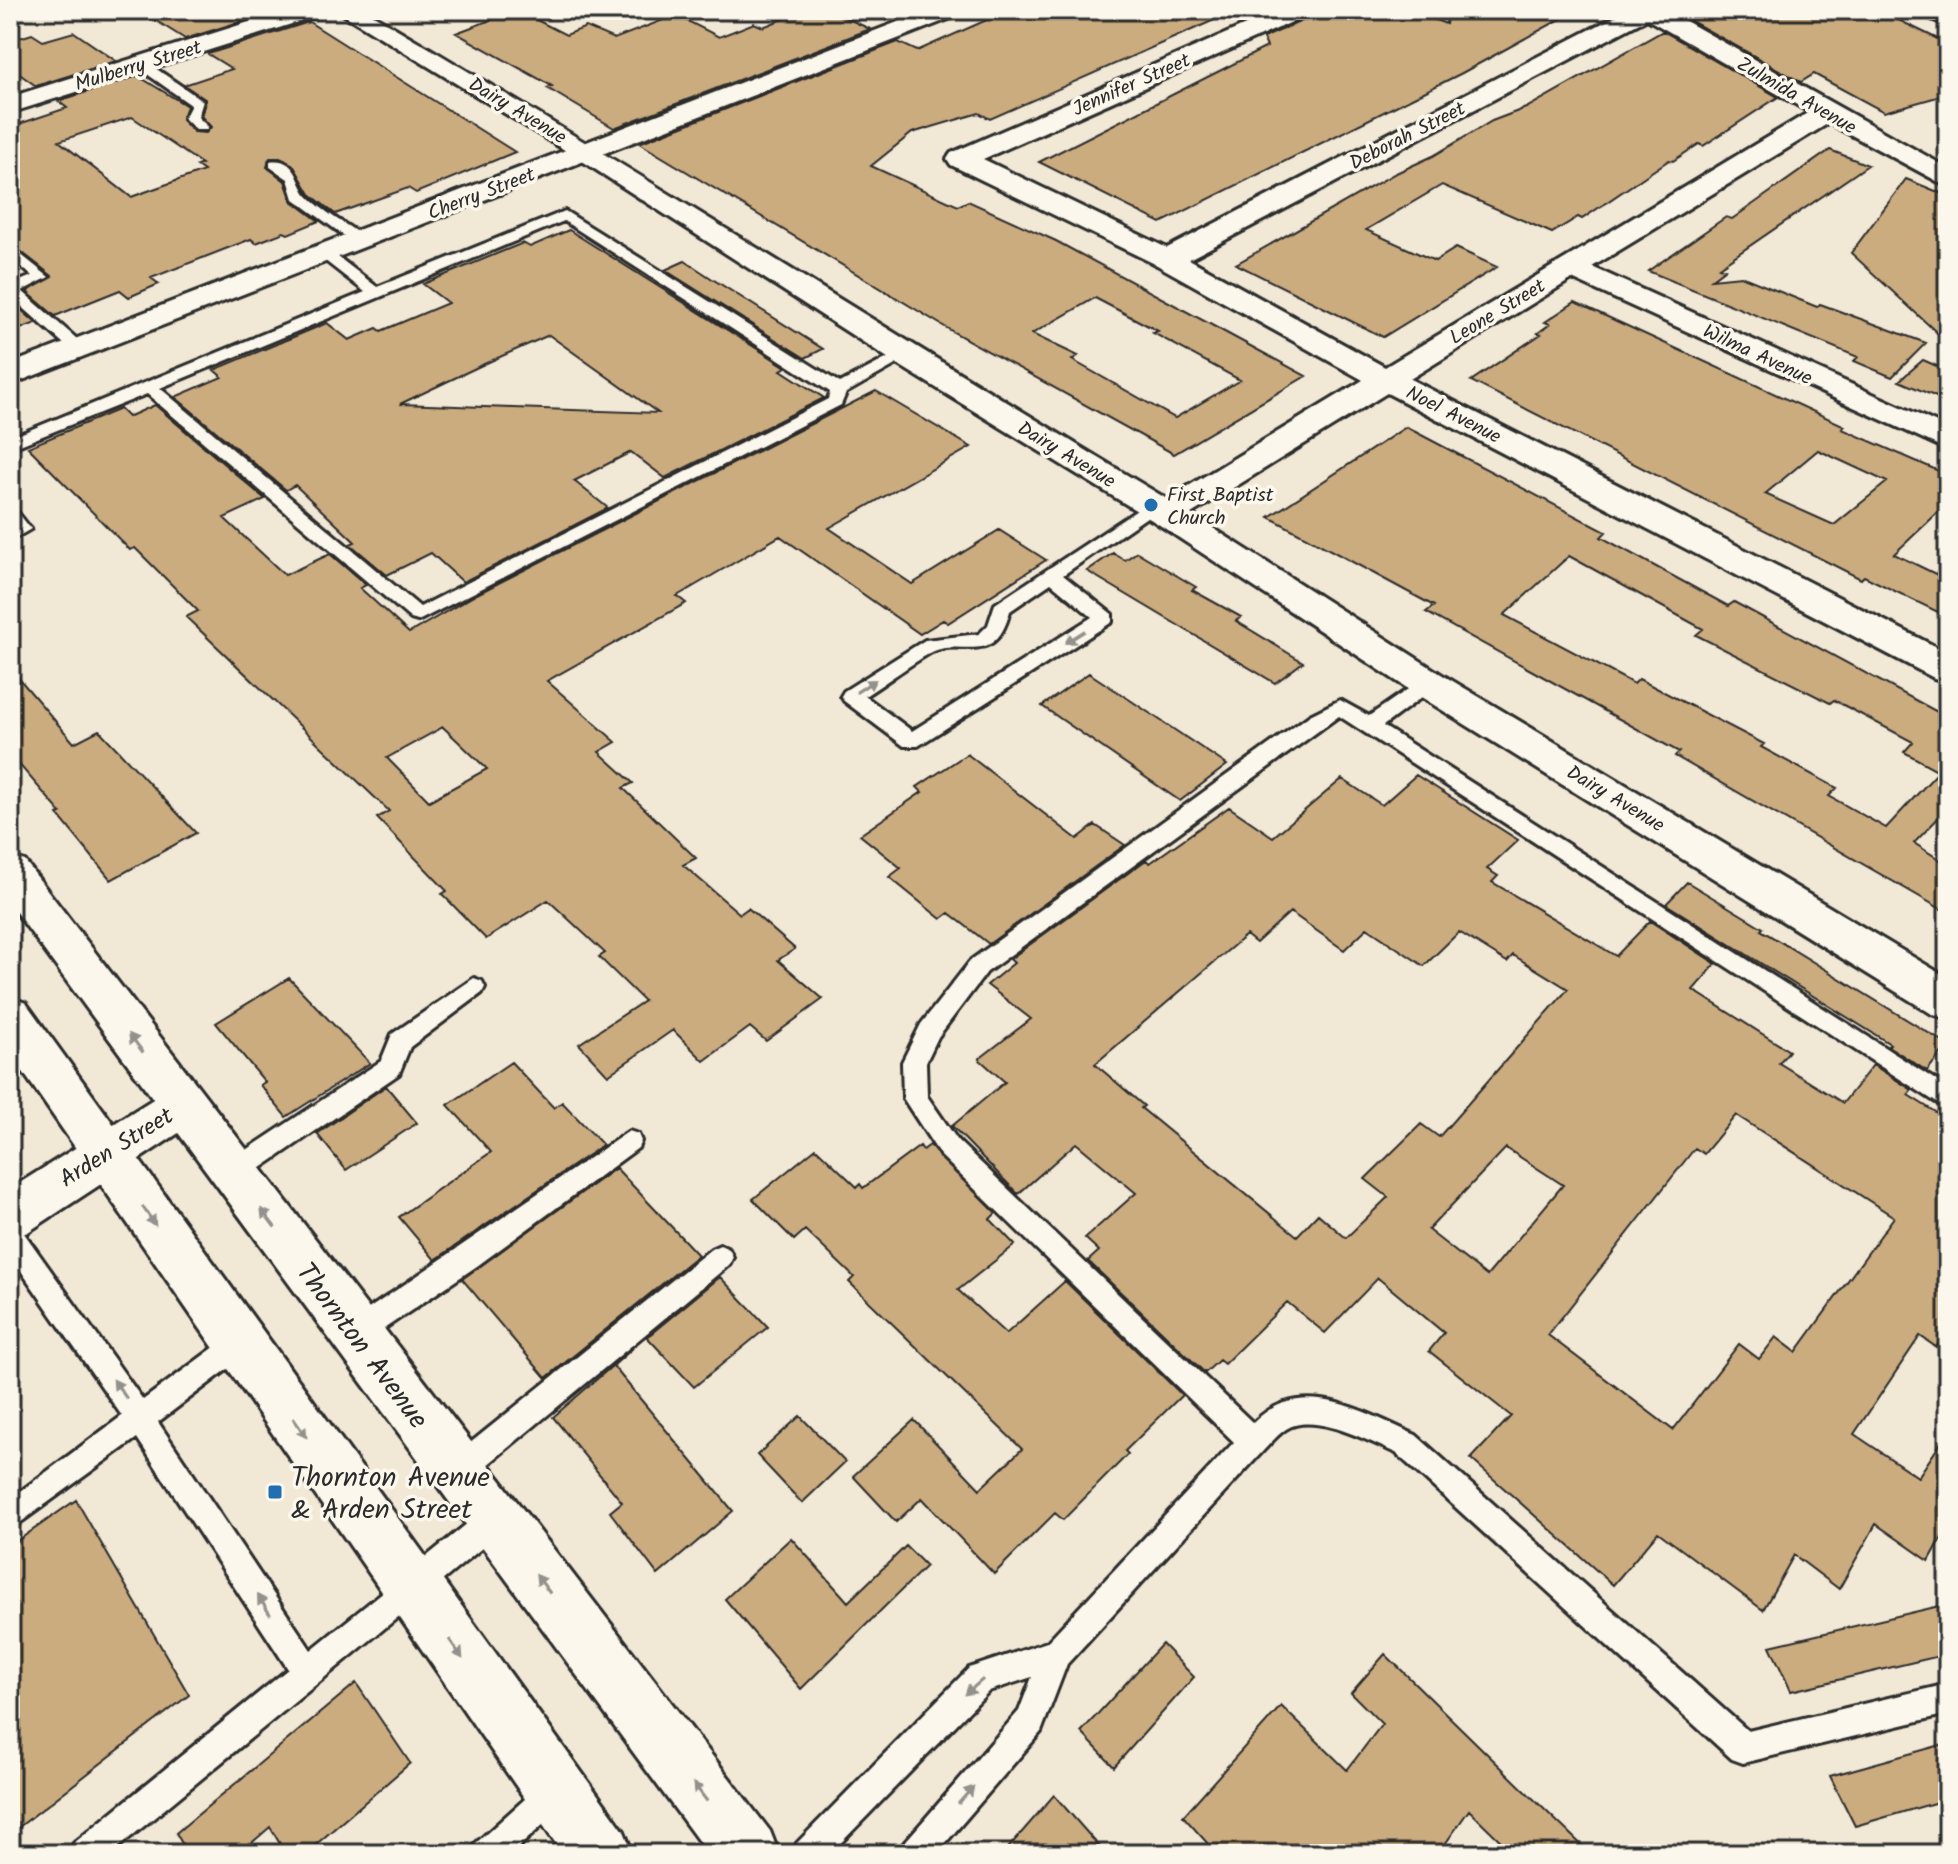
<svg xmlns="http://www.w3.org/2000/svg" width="1958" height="1864" font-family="Kalam,sans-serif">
  <rect width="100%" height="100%" fill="#f1e8d6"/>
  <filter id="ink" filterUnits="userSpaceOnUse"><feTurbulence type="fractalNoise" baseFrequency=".0125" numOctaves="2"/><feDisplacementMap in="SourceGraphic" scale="16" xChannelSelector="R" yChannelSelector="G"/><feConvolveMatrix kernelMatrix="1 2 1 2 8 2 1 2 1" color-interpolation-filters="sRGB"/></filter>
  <g filter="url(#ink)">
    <path fill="#cbac7f" stroke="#2b2b2b" stroke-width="2" fill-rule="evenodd" d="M 139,10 L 277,10 L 185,39 Z
      M 517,10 L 566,35 L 586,27 L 614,39 L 676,15 L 719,37 L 754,23 L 763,27 L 806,10 L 829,10 L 870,29 L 614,128 L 547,88 L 552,86 L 456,33 Z
      M 1009,10 L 1237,10 L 990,119 L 979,113 L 912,133 L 871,166 L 958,206 L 968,201 L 1056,241 L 1306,376 L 1174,454 L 955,333 L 639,143 L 898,42 L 917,51 ZM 1095,298 L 1158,331 L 1153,333 L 1240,380 L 1175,418 L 1072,360 L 1078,356 L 1032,334 Z
      M 1315,10 L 1410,10 L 1446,24 L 1448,10 L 1577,10 L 1462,73 L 1161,223 L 1039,162 L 1267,47 L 1263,38 L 1309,18 Z
      M 1699,10 L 1878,10 L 1948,44 L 1948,94 L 1884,112 L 1814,74 L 1801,82 L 1686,18 Z
      M 309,22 L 515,152 L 416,193 L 408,188 L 335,214 L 310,194 L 293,165 L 280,158 L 270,158 L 267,167 L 285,181 L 292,201 L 319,221 L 288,234 L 284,232 L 256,243 L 251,239 L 151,278 L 159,284 L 129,297 L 120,290 L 55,316 L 27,292 L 52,276 L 10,243 L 10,127 L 67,108 L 58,101 L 138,76 L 187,106 L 182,120 L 194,132 L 206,133 L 211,127 L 201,116 L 206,100 L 184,85 L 232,69 L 208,54 ZM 132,117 L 202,164 L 197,166 L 204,171 L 131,197 L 59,141 Z
      M 1663,31 L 1778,97 L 1703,146 L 1699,144 L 1673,161 L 1669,160 L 1582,219 L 1578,217 L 1552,233 L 1442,185 L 1366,230 L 1435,261 L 1456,248 L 1497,267 L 1383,337 L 1236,264 L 1394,174 L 1433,156 L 1492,121 L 1526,108 Z
      M 74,32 L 116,61 L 36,86 L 10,67 L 10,41 L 32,34 L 43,41 Z
      M 1830,150 L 1868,165 L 1719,267 L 1725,269 L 1712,279 L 1741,276 L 1817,307 L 1820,304 L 1926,343 L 1892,377 L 1854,361 L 1858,357 L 1648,271 L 1726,217 L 1732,219 Z
      M 1906,179 L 1948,196 L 1948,343 L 1851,253 Z
      M 569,230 L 786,367 L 781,370 L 824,398 L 665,478 L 631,452 L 574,481 L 608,508 L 463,582 L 431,553 L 387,575 L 350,544 L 355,542 L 295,485 L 286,490 L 175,397 L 222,377 L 214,370 L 327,323 L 349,340 L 377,328 L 381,331 L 448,303 L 423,284 L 523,243 L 530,247 ZM 549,335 L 658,413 L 400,404 L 482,365 Z
      M 685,261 L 714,280 L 823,349 L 805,358 L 665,270 Z
      M 10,300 L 36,323 L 10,333 Z
      M 1575,302 L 1845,426 L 1842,429 L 1948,475 L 1948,503 L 1894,554 L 1948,580 L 1948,617 L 1864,576 L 1861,579 L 1471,381 L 1541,334 L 1538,333 L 1550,324 L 1545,322 ZM 1818,450 L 1887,482 L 1834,525 L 1765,494 Z
      M 1923,360 L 1948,371 L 1948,402 L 1899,381 Z
      M 876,391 L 971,447 L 829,528 L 912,584 L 999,530 L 1046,560 L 948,623 L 943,620 L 920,634 L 780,536 L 677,596 L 686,603 L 547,681 L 616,742 L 599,752 L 633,783 L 623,788 L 696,858 L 683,865 L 740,914 L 748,908 L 795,949 L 778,960 L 823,999 L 766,1041 L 750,1027 L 704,1061 L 673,1030 L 608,1075 L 579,1044 L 644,1001 L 599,957 L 605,953 L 548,900 L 486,939 L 442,894 L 447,891 L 377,818 L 389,811 L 186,617 L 198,611 L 135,548 L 130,550 L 28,447 L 120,409 L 128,417 L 155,405 L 265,499 L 224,518 L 285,575 L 330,554 L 366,585 L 360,588 L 409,633 L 477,594 ZM 443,727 L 487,769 L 429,801 L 387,758 Z
      M 1406,427 L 1606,532 L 1601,537 L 1728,606 L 1734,602 L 1941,714 L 1948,707 L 1948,808 L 1914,843 L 1948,865 L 1948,913 L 1675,756 L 1679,752 L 1426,612 L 1434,606 L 1269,517 ZM 1569,556 L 1703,629 L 1696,635 L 1830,703 L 1834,700 L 1913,742 L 1904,752 L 1939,771 L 1886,828 L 1829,796 L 1837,788 L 1761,747 L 1764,744 L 1639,679 L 1634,684 L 1504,615 Z
      M 1137,552 L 1196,587 L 1192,590 L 1241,617 L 1236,621 L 1303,662 L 1275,683 L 1087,571 L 1113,553 L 1125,560 Z
      M 10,668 L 74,743 L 99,730 L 196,833 L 111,880 L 58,815 L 61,813 L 10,754 Z
      M 1089,673 L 1130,700 L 1227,765 L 1180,801 L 1042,706 Z
      M 967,754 L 1077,839 L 1095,825 L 1125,845 L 989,944 L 949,913 L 941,919 L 889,877 L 901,868 L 860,835 L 922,792 L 917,787 Z
      M 1416,775 L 1518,840 L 1487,869 L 1498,876 L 1492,882 L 1616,956 L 1650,921 L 1716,964 L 1693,990 L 1789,1051 L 1779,1063 L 1843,1103 L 1873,1065 L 1912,1090 L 1908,1095 L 1948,1120 L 1948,1330 L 1936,1347 L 1920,1336 L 1854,1434 L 1918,1477 L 1948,1432 L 1948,1527 L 1929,1561 L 1876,1524 L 1839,1589 L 1794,1555 L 1763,1610 L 1658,1532 L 1613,1585 L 1471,1459 L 1511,1416 L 1429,1351 L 1444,1333 L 1378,1278 L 1325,1333 L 1287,1302 L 1224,1364 L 1219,1360 L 1205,1373 L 1088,1261 L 1099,1251 L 1085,1238 L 1136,1193 L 1076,1143 L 1018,1194 L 952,1126 L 1005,1082 L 979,1059 L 1031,1019 L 987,985 L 1014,963 L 1010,959 L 1146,860 L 1150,863 L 1229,807 L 1273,837 L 1342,779 L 1382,805 ZM 1290,912 L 1344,950 L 1367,928 L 1424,966 L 1459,932 L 1507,962 L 1513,955 L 1568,989 L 1439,1137 L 1421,1124 L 1365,1179 L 1388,1197 L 1346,1238 L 1318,1214 L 1297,1236 L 1141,1108 L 1144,1106 L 1095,1064 L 1246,935 L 1256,943 ZM 1736,1115 L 1894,1217 L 1796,1352 L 1776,1337 L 1759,1359 L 1739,1344 L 1673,1430 L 1548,1335 L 1695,1148 L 1704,1154 ZM 1506,1148 L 1563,1185 L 1487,1276 L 1428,1230 Z
      M 1687,882 L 1763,928 L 1761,930 L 1948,1045 L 1927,1071 L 1888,1046 L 1890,1044 L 1666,904 Z
      M 289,978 L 370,1063 L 286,1117 L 260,1085 L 265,1082 L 216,1023 Z
      M 511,1062 L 554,1108 L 562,1102 L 603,1145 L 435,1260 L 399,1217 L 491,1152 L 448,1105 Z
      M 386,1086 L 417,1123 L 346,1170 L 317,1134 Z
      M 930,1145 L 996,1213 L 990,1219 L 1015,1245 L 958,1290 L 1006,1334 L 1065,1281 L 1182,1395 L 1125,1451 L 1128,1454 L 1063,1520 L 1055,1513 L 994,1574 L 922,1498 L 896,1522 L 853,1476 L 914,1420 L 980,1489 L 1022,1449 L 849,1282 L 854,1277 L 805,1230 L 794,1240 L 753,1199 L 816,1148 L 857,1187 L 860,1184 L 863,1188 L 920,1146 L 923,1150 Z
      M 616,1168 L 698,1255 L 546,1378 L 462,1279 Z
      M 720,1277 L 768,1327 L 694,1387 L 647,1337 Z
      M 633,1348 L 613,1366 L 733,1511 L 658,1575 L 610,1512 L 622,1502 L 553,1417 Z
      M 800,1416 L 845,1462 L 802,1503 L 757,1455 Z
      M 76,1500 L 189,1695 L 10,1834 L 10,1546 Z
      M 791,1538 L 848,1602 L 906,1546 L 926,1566 L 801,1689 L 725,1599 Z
      M 1948,1604 L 1948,1654 L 1791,1691 L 1770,1646 Z
      M 1162,1644 L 1194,1677 L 1114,1767 L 1081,1732 Z
      M 1385,1654 L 1520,1786 L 1591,1854 L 1514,1854 L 1469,1810 L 1438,1854 L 1217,1854 L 1183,1816 L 1281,1706 L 1347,1770 L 1382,1724 L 1351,1693 Z
      M 356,1683 L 410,1763 L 305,1854 L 286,1854 L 270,1827 L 239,1854 L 188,1854 L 176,1833 Z
      M 1948,1743 L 1948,1799 L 1855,1826 L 1830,1776 Z
      M 1054,1795 L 1106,1854 L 1003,1854 Z"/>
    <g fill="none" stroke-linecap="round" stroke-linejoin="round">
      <g stroke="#2b2b2b" stroke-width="6">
        <path id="lane" d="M 137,61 L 145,61 L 203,101 L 198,117 L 208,127 L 206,130 L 196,130 L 184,118 L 191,105 L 137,67 Z
          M 270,161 C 298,157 297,185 308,196 C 323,212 346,224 364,237 L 364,243 L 354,243 L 294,199 L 288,179 L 270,167 Z
          M 565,211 L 840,383 L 899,352 L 913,355 L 846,393 L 841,405 L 418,621 L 411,619 L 147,394 L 10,449 L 10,438 L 365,292 L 319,256 L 319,250 L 329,250 L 377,287 ZM 564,221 L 830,392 L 828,399 L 420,607 L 160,388 Z
          M 10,246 L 49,277 L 22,291 L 85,346 L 85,352 L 73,352 L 10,296 L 10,285 L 32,276 L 10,257 Z
          M 1151,501 L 1160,506 L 1157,510 L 1063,575 L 1112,614 L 1112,622 L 918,746 L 904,746 L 844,701 L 841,696 L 844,691 L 925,640 L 979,634 L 988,625 L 995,604 ZM 1051,583 L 1092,617 L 912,731 L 865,696 C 887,682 909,665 932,652 C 962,637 995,669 1010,611 Z
          M 10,509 L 16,510 L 31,529 L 10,541 Z
          M 1427,676 L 1437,683 L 1434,688 L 1383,726 L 1948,1088 L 1948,1110 L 1339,716 L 987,972 L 938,1037 L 926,1062 L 927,1096 L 958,1141 L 1253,1423 C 1301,1374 1364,1412 1416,1435 L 1748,1731 L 1948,1684 L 1948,1714 L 1743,1763 L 1732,1759 L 1396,1453 C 1370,1442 1314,1411 1286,1429 C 1277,1435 1270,1444 1263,1451 L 1067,1664 L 1041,1732 L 936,1854 L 899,1854 L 904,1843 L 1019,1711 L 1032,1677 L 989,1691 L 830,1854 L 792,1854 L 797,1843 L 969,1668 L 1047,1642 L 1234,1442 L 940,1155 L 903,1098 L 902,1062 L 921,1024 L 971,960 L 1310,715 L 1340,700 L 1369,716 Z
          M 474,978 L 482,981 L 485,987 L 482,993 L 410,1047 L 399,1074 L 242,1181 L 233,1184 L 224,1181 L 221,1173 L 224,1165 L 381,1061 L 392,1034 Z
          M 629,1131 L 638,1134 L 641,1141 L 638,1148 L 477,1266 L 363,1343 L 354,1346 L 345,1343 L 341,1334 L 345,1325 Z
          M 10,1223 L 19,1226 L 143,1400 L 231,1335 L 240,1332 L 249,1335 L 253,1344 L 249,1353 L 158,1422 L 311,1650 L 484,1510 L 494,1506 L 504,1510 L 508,1520 L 504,1530 L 110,1854 L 69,1854 L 74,1843 L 288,1669 L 137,1438 L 10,1530 L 10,1499 L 122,1416 L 10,1255 Z
          M 720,1245 L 729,1249 L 733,1257 L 729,1265 L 469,1480 L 459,1484 L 449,1480 L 445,1470 L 449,1460 L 711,1249 Z
          M 556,1776 L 567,1781 L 572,1792 L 567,1803 L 511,1854 L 471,1854 L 476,1843 L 545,1781 Z"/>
      </g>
      <g stroke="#2b2b2b" stroke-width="6">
        <path id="street" d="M 287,10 L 324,10 L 320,15 L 10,113 L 10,97 Z
          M 336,10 L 365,10 C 635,169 898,338 1167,499 L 1363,380 L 1157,265 L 951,165 L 947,159 L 951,153 L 1280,10 L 1312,10 L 1308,15 L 983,159 L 1167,248 L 1628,10 L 1666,10 L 1948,168 L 1948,187 L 1829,123 L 1592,267 L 1948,428 L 1948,450 L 1572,279 L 1410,379 L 1948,653 L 1948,682 L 1934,678 L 1387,393 L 1191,514 L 1441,674 L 1948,978 L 1948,1019 L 1932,1014 L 1413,692 L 1155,522 L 894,362 L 576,157 ZM 1647,19 L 1809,112 L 1385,367 L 1189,259 Z
          M 1918,10 L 1948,10 L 1948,26 L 1922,15 Z
          M 183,1085 L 200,1091 L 207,1105 L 200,1119 L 28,1232 L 10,1238 L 10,1189 L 166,1091 Z"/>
      </g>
      <g stroke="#2b2b2b" stroke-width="6">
        <path id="secondary" d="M 929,10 L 963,10 L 959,15 L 10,385 L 10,364 Z
          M 10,856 L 25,861 L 770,1831 L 779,1854 L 708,1854 L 10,904 Z
          M 10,997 L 26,1003 L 624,1831 L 633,1854 L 563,1854 L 10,1053 Z"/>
      </g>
      <use href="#lane" fill="#fbf7ec" fill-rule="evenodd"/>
      <use href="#street" fill="#fbf7ec" fill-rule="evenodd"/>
      <use href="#secondary" fill="#fbf7ec" fill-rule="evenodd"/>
    </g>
    <defs><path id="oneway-solid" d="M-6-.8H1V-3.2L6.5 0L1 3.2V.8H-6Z" transform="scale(2)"/></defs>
    <g fill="#93918c">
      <use href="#oneway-solid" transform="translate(1075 637) rotate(148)"/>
      <use href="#oneway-solid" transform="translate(866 686) rotate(-33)"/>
      <use href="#oneway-solid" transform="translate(136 1043) rotate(-127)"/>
      <use href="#oneway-solid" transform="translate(149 1216) rotate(55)"/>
      <use href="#oneway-solid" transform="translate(268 1218) rotate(-127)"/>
      <use href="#oneway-solid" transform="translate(120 1389) rotate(-125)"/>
      <use href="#oneway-solid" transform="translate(300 1428) rotate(55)"/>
      <use href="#oneway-solid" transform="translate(543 1584) rotate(-127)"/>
      <use href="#oneway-solid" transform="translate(264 1605) rotate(-123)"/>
      <use href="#oneway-solid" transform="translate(456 1649) rotate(55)"/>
      <use href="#oneway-solid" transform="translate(974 1687) rotate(139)"/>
      <use href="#oneway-solid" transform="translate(700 1792) rotate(-127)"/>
      <use href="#oneway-solid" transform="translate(966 1795) rotate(-49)"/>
    </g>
  </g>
  <g fill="#1f6fb2" stroke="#fbf7ec" stroke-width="3">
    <circle cx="1151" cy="505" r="8"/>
    <rect x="267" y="1484" width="16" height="16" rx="4"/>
  </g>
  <g text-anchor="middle" stroke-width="7" stroke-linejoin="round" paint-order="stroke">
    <g font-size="20" fill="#2b2b2b" stroke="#fbf7ec">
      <text transform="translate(138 65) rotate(-17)" y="7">Mulberry Street</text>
      <text transform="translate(1131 84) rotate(-24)" y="7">Jennifer Street</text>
      <text transform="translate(1797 95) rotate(30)" y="7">Zulmida Avenue</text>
      <text transform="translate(518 110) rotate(31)" y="7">Dairy Avenue</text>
      <text transform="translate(1407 135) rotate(-27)" y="7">Deborah Street</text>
      <text transform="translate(481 193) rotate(-21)" y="7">Cherry Street</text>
      <text transform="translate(1497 311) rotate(-31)" y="7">Leone Street</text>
      <text transform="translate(1758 354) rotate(25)" y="7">Wilma Avenue</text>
      <text transform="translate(1454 414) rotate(27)" y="7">Noel Avenue</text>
      <text transform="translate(1067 454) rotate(31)" y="7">Dairy Avenue</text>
      <text transform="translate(1616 798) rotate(31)" y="7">Dairy Avenue</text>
    </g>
    <g font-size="20" fill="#2b2b2b" stroke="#fbf7ec" text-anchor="start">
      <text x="1167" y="501">First Baptist<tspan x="1167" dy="23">Church</tspan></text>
    </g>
    <g font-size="24" fill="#2b2b2b" stroke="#fbf7ec">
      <text transform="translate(116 1147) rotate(-32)" y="8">Arden Street</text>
    </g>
    <g font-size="28" fill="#2b2b2b" stroke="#fbf7ec">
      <text transform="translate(363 1345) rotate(53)" y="10">Thornton Avenue</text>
    </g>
    <g font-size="28" fill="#2b2b2b" stroke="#fbf7ec" text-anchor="start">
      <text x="291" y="1486">Thornton Avenue<tspan x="291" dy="32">&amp; Arden Street</tspan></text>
    </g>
  </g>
  <rect width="1958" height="1864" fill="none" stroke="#fbf7ec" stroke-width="40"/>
  <rect x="20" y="20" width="1918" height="1824" fill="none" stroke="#2b2b2b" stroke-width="3" filter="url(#ink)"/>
</svg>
